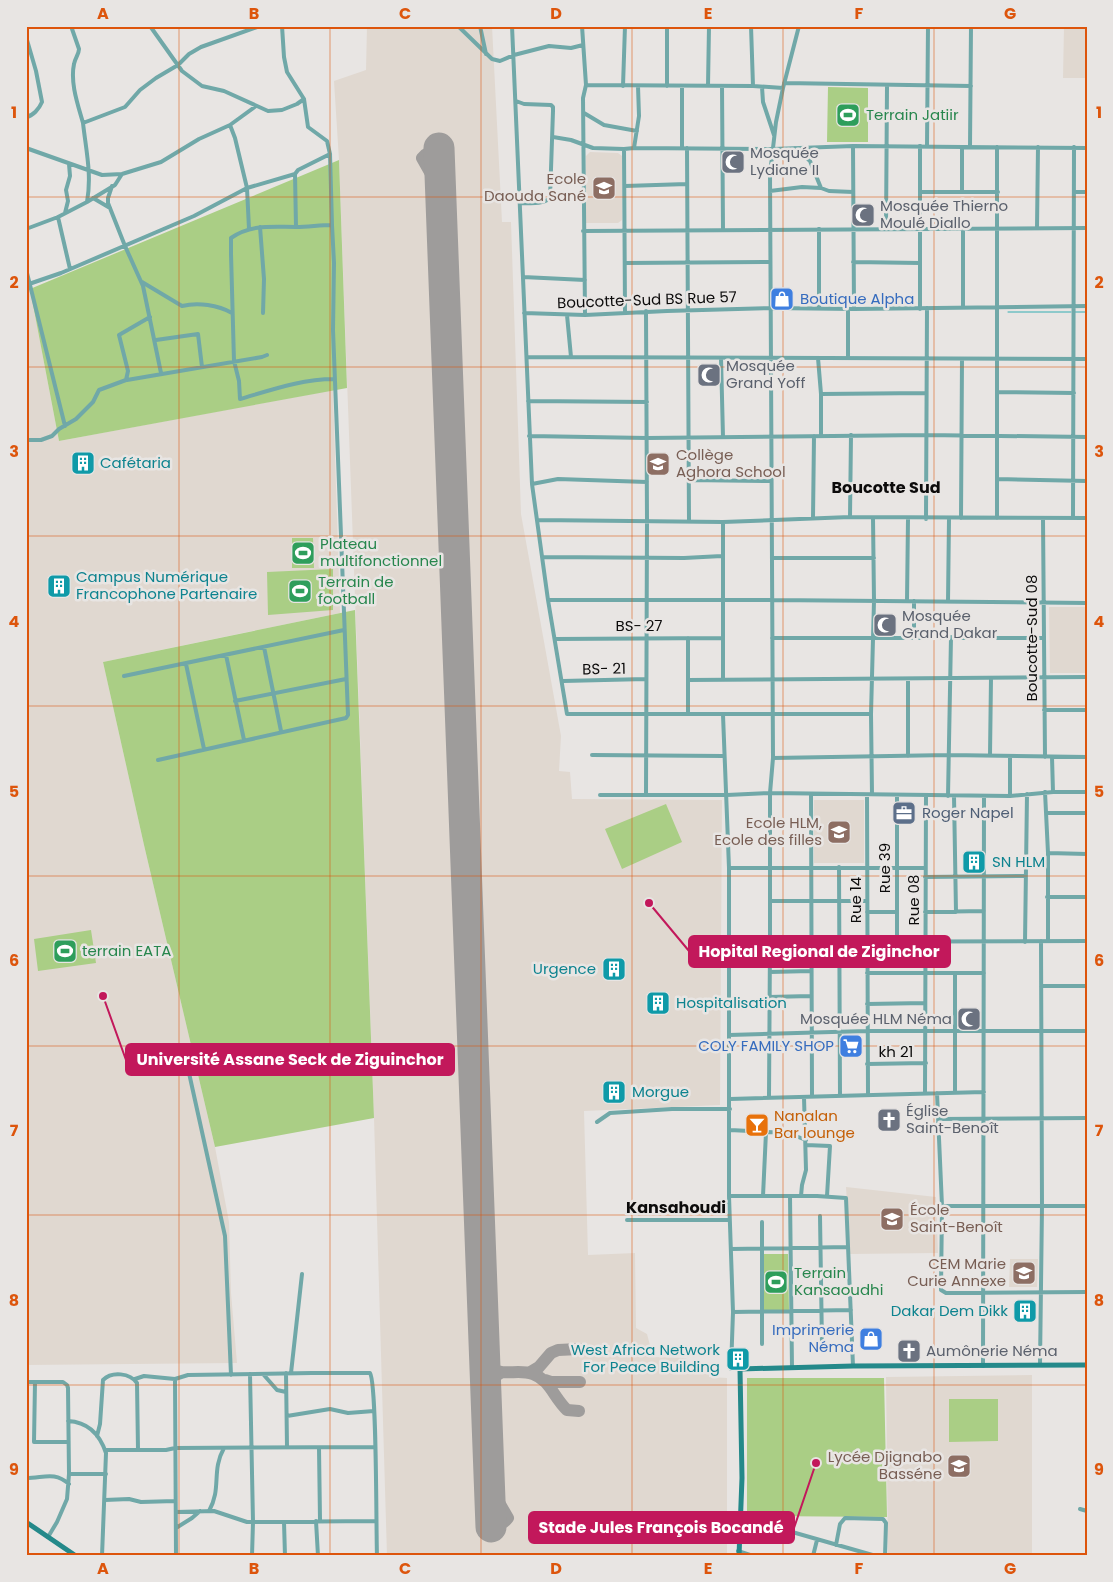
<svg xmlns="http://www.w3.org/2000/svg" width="1113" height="1582" font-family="Poppins,sans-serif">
  <rect width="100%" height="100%" fill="#e8e5e3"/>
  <path fill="#e0d8d0" d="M 367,26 L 492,26 L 502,222 L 511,222 L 521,514 L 561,736 L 559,771 L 570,772 L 572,799 L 722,800 L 720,1105 L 584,1111 L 588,1255 L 635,1253 L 636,1328 L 647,1334 L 653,1357 L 686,1358 L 689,1363 L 709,1363 L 709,1377 L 727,1378 L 727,1556 L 387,1556 L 374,1118 L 339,160 L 334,81 L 366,70 Z
    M 1064,26 L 1087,26 L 1087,78 L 1063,78 Z
    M 590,152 L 618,153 L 622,156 L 622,220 L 618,223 L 586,223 L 586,156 Z
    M 26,289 L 30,289 L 59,441 L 333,390 L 340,613 L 103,662 L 144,845 L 215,1147 L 229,1222 L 231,1293 L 237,1363 L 26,1365 Z
    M 1049,607 L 1087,607 L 1087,673 L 1050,673 Z
    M 814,800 L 864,800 L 864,863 L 814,863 Z
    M 896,946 L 903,946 L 904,950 L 919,950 L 919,968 L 896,968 Z
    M 846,1187 L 936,1197 L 938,1253 L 850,1254 Z
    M 1010,1259 L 1038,1259 L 1037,1287 L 1009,1287 Z
    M 1032,1375 L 1032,1556 L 888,1556 L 886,1377 Z"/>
  <path fill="#aace85" d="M 828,87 L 868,88 L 868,142 L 827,142 Z
    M 339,160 L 347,388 L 59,441 L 30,289 Z
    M 292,538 L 313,538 L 314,568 L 292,568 Z
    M 333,569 L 333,610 L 268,615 L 267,572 Z
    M 355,610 L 374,1118 L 215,1147 L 144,845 L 103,662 Z
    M 666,804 L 682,842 L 622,869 L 605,829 Z
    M 91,930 L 96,963 L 38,971 L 34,939 Z
    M 763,1254 L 788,1254 L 789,1310 L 764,1311 Z
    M 747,1378 L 884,1378 L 887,1517 L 747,1516 Z
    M 949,1399 L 998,1399 L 998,1441 L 949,1442 Z"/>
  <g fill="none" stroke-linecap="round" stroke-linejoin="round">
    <path stroke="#34aeb3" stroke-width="1" d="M 1008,312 L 1071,312
      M 1075,312 L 1087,312"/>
    <path stroke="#9e9c9b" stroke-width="12" d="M 440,179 C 442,174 446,168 446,163 C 447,148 429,148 422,158 L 435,181 L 441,200
      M 484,1358 C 498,1382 513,1367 533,1374 C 550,1380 554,1398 567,1410 L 579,1411
      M 529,1373 L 539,1367 L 551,1353 L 558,1350 L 579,1349
      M 545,1380 L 551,1382 L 580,1382
      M 486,1391 C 489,1381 493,1377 502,1372
      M 489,1485 L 508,1518 C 502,1526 495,1526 487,1520 L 484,1509 L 490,1499"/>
    <path stroke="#9e9c9b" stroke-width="31" d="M 439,148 L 491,1527"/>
    <path stroke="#70a8a8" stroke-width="4" d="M 71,26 L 79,49 C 79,54 75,58 74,64 C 70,83 78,105 83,123
      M 150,26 L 182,71 L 202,86 L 224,91 L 268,111 L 282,110 L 297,104 L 304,99
      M 458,26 L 492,59 L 500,61 L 514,55 L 549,46 L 571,48 L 583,45
      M 480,26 L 486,54
      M 512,26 L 532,484 L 548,600 L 567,714 L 871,714
      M 582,26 L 586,85 L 583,98 L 585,315
      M 667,26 L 667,86
      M 751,26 L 753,86 L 783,88
      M 26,28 L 27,40 L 36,71 L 42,102 C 39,109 33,116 26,117
      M 784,83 L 971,86
      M 586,85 L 753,86
      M 623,86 L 625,26
      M 682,86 L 682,148
      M 708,86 L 709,26
      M 722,86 L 723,230
      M 762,87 L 763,102 L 774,135
      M 516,101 L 524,104 L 551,105 L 553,107 L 553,111 L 550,198 C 542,205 530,203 520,203
      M 584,113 L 604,125 L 637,131
      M 553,137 L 571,140 L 593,148 L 624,149 L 634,148 L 773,149 L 853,146 L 1087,148
      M 853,146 L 854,309
      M 927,146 L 928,26
      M 962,147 L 962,192
      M 970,147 L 971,26
      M 26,148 L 102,175 L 122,174 L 161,162 L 199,139 L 230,125 L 256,106
      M 634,148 L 639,116 L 638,86
      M 687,148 L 689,522
      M 795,148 L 810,161 L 821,188
      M 624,149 L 625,312
      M 112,186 L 108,198 L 108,203 L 125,246 L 143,286 L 161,373
      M 625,186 L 687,184
      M 770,191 L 802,187 L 821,188 L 829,191 L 853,192
      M 921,192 L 998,192
      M 1074,192 L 1087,192
      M 93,198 L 110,208
      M 87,202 C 92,175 86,150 83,123 L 125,107 L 140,90 L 156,78 L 178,65 L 189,54 L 201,47 L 260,26
      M 65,213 L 68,201 L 66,190 L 70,176 L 69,164
      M 58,217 L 70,269
      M 332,225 C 320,225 308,227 296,227 C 272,227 252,224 231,238 L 231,254 L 234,361 L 239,381 L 240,399 C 271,390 302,379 334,379
      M 260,227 L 264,279 L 263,313
      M 296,227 L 295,174 L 298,170 L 330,154
      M 1037,228 L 1038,147
      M 26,229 L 58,217 L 87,202 L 115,185 L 122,174
      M 249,229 L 247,188 L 295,174
      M 886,229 L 887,86
      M 583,231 L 1087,228
      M 853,262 L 920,263
      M 625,263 L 770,262
      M 26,269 L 65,426
      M 523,277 L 585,280
      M 142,282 L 182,306 C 198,302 218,305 232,313
      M 26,285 L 61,273 L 194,216 L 247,188 L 235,138 L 230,125
      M 963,308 L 963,229
      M 819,309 L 819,229
      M 920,309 L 920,146
      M 524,313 L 585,315 L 667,311 L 770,308 L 854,309 L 1087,306
      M 567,315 L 571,357
      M 156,340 L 198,334 L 202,367
      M 527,357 L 1087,359
      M 721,358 L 723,437
      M 818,358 L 821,394 L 821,436
      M 848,358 L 848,309
      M 127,380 L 262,357 L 267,355
      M 997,392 L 1074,393
      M 821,394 L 926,393
      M 528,401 L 647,402
      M 529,436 L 647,438 L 926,435 L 1087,437
      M 26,440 L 41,440 L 52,436 L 59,429 L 76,419 L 93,402 L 99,390 L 126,380 L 128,371 L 119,335 L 150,317
      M 997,479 L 1087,481
      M 689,480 L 770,481
      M 532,484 L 558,479 L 647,482
      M 850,517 L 851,435
      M 813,518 L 814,436
      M 961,518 L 962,359
      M 997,518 L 997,147
      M 1073,518 L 1074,147
      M 926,519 L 927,308
      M 1043,519 L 1045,757
      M 537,520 L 723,522 L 850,517 L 1087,518
      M 723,522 L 723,679
      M 542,557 L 684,558 L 722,556
      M 772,558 L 874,558
      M 548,600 L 772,600 L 1087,603
      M 907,601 L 908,519
      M 914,601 L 914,637
      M 948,602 L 949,518
      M 688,638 L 688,714
      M 772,638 L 1043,638
      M 555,639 L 723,638
      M 264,647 L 281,731
      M 226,655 L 244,740
      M 186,664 L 204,749
      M 124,676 L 344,630
      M 908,679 L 908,756
      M 688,680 L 1087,677
      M 563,681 L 646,679
      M 235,701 L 346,679
      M 1044,710 L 1087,710
      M 723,715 L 729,868 L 729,1196 L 733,1312 L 731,1369 L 740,1369
      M 592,755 L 723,756
      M 990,755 L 991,678
      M 1052,757 L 1053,792
      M 773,758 L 949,755 L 1087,757
      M 158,760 L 346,718 L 348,715 L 333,330 L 334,263 L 332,225 L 330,154 L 327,141 L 308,127 L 304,99 L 287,72 L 284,57 L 282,26
      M 1045,792 L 1048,853 L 1048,941
      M 811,794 L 812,1096
      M 872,794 L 871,714 L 874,601 L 873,518
      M 600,795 L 727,795 L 770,793 L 1010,796 L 1053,792 L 1087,792
      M 646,795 L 647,521 L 646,311
      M 867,795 L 868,1095
      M 948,796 L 951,637
      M 954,796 L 956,912
      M 1010,796 L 1010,756
      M 1046,813 L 1087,813
      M 1048,853 L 1087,854
      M 839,867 L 840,1096
      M 729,868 L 925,868
      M 925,877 L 1025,876
      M 1047,897 L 1087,897
      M 770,901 L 867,901
      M 867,912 L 897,912
      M 925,912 L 984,911
      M 728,942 L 1087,941
      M 897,942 L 897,795
      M 1025,942 L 1027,794
      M 770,972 L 811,971
      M 867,973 L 984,973
      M 955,973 L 955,1092
      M 1041,986 L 1087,986
      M 769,997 L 811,996
      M 867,1004 L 925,1003
      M 729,1035 L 867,1031 L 1087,1031
      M 867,1064 L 926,1063
      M 189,1073 L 225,1236 L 231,1375
      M 937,1093 L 942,1206 L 941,1290 L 946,1293 L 1087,1292
      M 925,1094 L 926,795
      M 769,1098 L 770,941 L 770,793 L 773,758 L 770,174 L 776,122 L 783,88 L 799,26
      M 730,1099 L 984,1092
      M 938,1119 L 1087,1118
      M 597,1122 L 610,1113 L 672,1109 L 730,1109
      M 730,1130 L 788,1133 L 806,1140
      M 806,1145 L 830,1146 L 827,1196
      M 729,1196 L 817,1196 L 846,1198 L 853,1366
      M 763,1196 L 766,1132
      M 790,1196 L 792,1368
      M 801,1196 L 802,1185 L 806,1170 L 804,1097
      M 942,1206 L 1087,1206
      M 820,1216 L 822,1345
      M 627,1220 L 729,1220
      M 762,1222 L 762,1344
      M 731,1249 L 848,1247
      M 733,1312 L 851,1310
      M 1040,1365 L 1042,1206 L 1041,941
      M 983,1366 L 984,796
      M 286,1373 L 287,1447
      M 291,1373 L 302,1274
      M 250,1374 L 253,1522 L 252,1556
      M 263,1374 L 277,1390 L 286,1392
      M 135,1379 L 144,1376 L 175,1379 L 188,1375 L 312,1373 L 370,1373 C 377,1384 376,1531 377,1556
      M 175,1379 L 176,1556
      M 26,1382 L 63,1382 L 67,1385 L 68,1388 L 69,1474 L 67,1499 L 57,1522 L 48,1537
      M 35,1382 L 34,1442 L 68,1442
      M 287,1416 L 330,1409 L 348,1413 L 374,1411
      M 68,1421 C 88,1422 100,1435 106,1453 L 102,1556
      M 97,1436 L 100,1424 L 103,1380 C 112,1371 130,1373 137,1383 L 138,1450
      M 319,1448 L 320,1520
      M 105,1450 L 166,1450 L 175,1448 L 375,1447
      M 69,1474 L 106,1474
      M 26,1478 C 44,1478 54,1471 69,1484
      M 105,1500 L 129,1499 L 141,1502 L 175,1501
      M 1080,1509 L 1087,1511
      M 209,1511 C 222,1488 211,1471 224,1448
      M 176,1512 L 214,1511 L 247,1522 L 376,1521
      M 740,1517 L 876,1556
      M 316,1521 L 318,1556
      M 284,1522 L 285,1556
      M 176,1528 L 192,1518 L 200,1511
      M 836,1545 L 840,1524 L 845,1518 L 883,1519 L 886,1523 L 885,1556
      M 738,1551 L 753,1556
      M 813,1556 L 817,1540"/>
    <path stroke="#24898a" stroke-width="5" d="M 26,1522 L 76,1556
      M 739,1556 L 742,1478 L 740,1369 L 853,1366 L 1087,1365"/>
  </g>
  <path fill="none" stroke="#dd550c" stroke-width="1" stroke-opacity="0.55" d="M 179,26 L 179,1556M 330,26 L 330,1556M 481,26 L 481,1556M 632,26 L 632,1556M 783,26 L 783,1556M 934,26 L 934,1556M 26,197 L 1087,197M 26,367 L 1087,367M 26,536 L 1087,536M 26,706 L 1087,706M 26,876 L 1087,876M 26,1046 L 1087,1046M 26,1215 L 1087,1215M 26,1385 L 1087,1385"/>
  <defs>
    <g id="stadium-square" transform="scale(1.25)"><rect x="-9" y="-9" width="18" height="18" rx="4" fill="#2e9e5b" stroke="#e8e5e3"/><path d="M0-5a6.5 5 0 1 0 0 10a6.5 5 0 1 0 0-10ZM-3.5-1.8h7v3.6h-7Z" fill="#fff"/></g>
    <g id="mosque-square" transform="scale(1.25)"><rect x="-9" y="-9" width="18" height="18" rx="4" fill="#6b7280" stroke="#e8e5e3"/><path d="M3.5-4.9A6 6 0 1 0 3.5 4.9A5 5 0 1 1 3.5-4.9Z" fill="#fff"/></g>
    <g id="school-square" transform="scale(1.25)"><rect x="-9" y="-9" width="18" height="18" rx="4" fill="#8d6e63" stroke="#e8e5e3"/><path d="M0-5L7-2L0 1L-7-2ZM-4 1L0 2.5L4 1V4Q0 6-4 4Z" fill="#fff"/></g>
    <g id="shop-square" transform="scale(1.25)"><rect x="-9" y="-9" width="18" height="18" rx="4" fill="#3f7fe0" stroke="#e8e5e3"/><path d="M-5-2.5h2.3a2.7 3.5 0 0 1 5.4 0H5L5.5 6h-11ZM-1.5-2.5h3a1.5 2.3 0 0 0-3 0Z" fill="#fff"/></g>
    <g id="building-square" transform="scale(1.25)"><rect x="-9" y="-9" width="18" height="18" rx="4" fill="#0f9aa8" stroke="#e8e5e3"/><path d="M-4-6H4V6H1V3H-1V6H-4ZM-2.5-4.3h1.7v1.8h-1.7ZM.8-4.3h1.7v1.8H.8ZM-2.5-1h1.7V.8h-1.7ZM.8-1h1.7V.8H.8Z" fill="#fff"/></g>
    <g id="office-square" transform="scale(1.25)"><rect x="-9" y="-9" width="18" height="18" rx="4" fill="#5c6f8a" stroke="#e8e5e3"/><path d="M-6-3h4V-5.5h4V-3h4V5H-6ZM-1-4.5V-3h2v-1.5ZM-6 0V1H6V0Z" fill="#fff"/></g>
    <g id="supermarket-square" transform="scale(1.25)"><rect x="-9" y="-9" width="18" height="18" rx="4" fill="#3f7fe0" stroke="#e8e5e3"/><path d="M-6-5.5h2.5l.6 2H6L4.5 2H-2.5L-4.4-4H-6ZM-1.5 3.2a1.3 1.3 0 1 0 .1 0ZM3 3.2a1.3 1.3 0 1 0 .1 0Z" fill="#fff"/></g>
    <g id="church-square" transform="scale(1.25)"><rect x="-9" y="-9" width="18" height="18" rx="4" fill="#6b7280" stroke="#e8e5e3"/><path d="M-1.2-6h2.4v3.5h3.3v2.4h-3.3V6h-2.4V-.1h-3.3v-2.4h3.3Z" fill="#fff"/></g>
    <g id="bar-square" transform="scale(1.25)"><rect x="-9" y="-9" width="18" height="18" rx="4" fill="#e8710a" stroke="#e8e5e3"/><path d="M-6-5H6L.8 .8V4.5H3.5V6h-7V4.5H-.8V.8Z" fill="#fff"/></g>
  </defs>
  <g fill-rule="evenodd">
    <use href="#stadium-square" x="848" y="115"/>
    <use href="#mosque-square" x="733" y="162"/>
    <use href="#school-square" x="604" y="188"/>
    <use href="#mosque-square" x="863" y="215"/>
    <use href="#shop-square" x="782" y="299"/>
    <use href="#mosque-square" x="709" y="375"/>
    <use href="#building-square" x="83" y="463"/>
    <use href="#school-square" x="658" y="464"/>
    <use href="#stadium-square" x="303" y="553"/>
    <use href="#building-square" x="59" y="586"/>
    <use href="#stadium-square" x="300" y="591"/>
    <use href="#mosque-square" x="885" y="625"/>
    <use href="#office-square" x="904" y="813"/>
    <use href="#school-square" x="839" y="832"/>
    <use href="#building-square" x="974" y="862"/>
    <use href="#stadium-square" x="65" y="951"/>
    <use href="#building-square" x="614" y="969"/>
    <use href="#building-square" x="658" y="1003"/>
    <use href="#mosque-square" x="969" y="1019"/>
    <use href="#supermarket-square" x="851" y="1046"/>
    <use href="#building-square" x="614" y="1092"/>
    <use href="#church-square" x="889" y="1120"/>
    <use href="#bar-square" x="757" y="1125"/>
    <use href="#school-square" x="892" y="1219"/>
    <use href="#school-square" x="1024" y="1273"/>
    <use href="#stadium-square" x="776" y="1282"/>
    <use href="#building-square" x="1025" y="1311"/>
    <use href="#shop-square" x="871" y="1339"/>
    <use href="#church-square" x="909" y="1351"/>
    <use href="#building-square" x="738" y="1359"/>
    <use href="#school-square" x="959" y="1466"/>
  </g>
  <g text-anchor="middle" stroke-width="5" stroke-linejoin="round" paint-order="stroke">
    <g font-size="15" fill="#27864d" stroke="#e8e5e3" text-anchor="start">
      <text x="866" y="120">Terrain Jatiir</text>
      <text x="320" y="549">Plateau<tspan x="320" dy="17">multifonctionnel</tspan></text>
      <text x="318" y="587">Terrain de<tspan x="318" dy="17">football</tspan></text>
      <text x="82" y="956">terrain EATA</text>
      <text x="794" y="1278">Terrain<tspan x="794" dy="17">Kansaoudhi</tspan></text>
    </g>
    <g font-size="15" fill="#5b616d" stroke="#e8e5e3" text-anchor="start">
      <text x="750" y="158">Mosquée<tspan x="750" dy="17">Lydiane II</tspan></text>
      <text x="880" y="211">Mosquée Thierno<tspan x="880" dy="17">Moulé Diallo</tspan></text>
      <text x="726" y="371">Mosquée<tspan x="726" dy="17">Grand Yoff</tspan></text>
      <text x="902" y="621">Mosquée<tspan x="902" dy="17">Grand Dakar</tspan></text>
      <text x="952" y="1024" text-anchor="end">Mosquée HLM Néma</text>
      <text x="906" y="1116">Église<tspan x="906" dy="17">Saint-Benoît</tspan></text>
      <text x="926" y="1356">Aumônerie Néma</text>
    </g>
    <g font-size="15" fill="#785e54" stroke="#e8e5e3" text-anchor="end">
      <text x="586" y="184">Ecole<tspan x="586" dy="17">Daouda Sané</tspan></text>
      <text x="676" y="460" text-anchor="start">Collège<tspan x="676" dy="17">Aghora School</tspan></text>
      <text x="822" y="828">Ecole HLM,<tspan x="822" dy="17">Ecole des filles</tspan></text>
      <text x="910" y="1215" text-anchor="start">École<tspan x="910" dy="17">Saint-Benoît</tspan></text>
      <text x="1006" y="1269">CEM Marie<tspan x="1006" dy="17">Curie Annexe</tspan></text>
      <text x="942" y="1462">Lycée Djignabo<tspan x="942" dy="17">Basséne</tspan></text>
    </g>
    <g font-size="15" fill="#366cbe" stroke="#e8e5e3" text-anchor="end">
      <text x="800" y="304" text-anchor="start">Boutique Alpha</text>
      <text x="834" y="1051">COLY FAMILY SHOP</text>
      <text x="854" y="1335">Imprimerie<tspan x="854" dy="17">Néma</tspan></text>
    </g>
    <g font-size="15" fill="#0c0b0b" stroke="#e8e5e3">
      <text transform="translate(647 300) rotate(-2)" y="5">Boucotte-Sud BS Rue 57</text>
      <text x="639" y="631">BS- 27</text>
      <text transform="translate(1032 638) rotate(-90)" y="5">Boucotte-Sud 08</text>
      <text transform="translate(604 669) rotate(-1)" y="5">BS- 21</text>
      <text transform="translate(885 868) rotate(-90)" y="5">Rue 39</text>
      <text transform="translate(856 900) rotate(-90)" y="5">Rue 14</text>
      <text transform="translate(914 900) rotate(-90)" y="5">Rue 08</text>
      <text x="896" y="1057">kh 21</text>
    </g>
    <g font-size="15" fill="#0d838f" stroke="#e8e5e3" text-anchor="start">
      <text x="100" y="468">Cafétaria</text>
      <text x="76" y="582">Campus Numérique<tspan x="76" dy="17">Francophone Partenaire</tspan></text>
      <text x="992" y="867">SN HLM</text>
      <text x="596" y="974" text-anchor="end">Urgence</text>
      <text x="676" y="1008">Hospitalisation</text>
      <text x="632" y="1097">Morgue</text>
      <text x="1008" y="1316" text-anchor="end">Dakar Dem Dikk</text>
      <text x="720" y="1355" text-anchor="end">West Africa Network<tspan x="720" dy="17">For Peace Building</tspan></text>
    </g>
    <g font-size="15" fill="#4e5e75" stroke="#e8e5e3" text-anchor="start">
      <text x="922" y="818">Roger Napel</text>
    </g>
    <g font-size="15" fill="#c56008" stroke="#e8e5e3" text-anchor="start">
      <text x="774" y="1121">Nanalan<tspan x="774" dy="17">Bar lounge</tspan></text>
    </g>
    <g font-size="16" font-weight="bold" fill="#0c0b0b" stroke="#e8e5e3">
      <text x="886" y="493">Boucotte Sud</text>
      <text x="676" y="1213">Kansahoudi</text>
    </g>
  </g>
  <path fill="none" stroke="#c2185b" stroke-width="2" d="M649 903L689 951M103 996L126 1060M816 1463L794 1528"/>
  <g fill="#c2185b" stroke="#e8e5e3" stroke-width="2">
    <circle cx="649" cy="903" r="5"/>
    <circle cx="103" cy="996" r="5"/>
    <circle cx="816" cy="1463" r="5"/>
  </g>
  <g fill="#c2185b" stroke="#c2185b" stroke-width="2">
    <rect x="689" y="936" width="261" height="31" rx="5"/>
    <rect x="126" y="1044" width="328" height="31" rx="5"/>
    <rect x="529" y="1512" width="265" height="31" rx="5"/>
  </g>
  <g font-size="16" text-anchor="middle" font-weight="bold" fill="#fff">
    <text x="819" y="957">Hopital Regional de Ziginchor</text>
    <text x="290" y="1065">Université Assane Seck de Ziguinchor</text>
    <text x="661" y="1533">Stade Jules François Bocandé</text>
  </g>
  <rect width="1113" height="1582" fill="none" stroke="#e8e5e3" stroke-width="55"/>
  <rect x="28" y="28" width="1058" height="1526" fill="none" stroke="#dd550c" stroke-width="2"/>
  <g font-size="16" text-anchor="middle" font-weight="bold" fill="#dd550c">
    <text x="103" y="19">A</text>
    <text x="254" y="19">B</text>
    <text x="405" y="19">C</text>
    <text x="556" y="19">D</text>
    <text x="708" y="19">E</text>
    <text x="859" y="19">F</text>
    <text x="1010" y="19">G</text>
    <text x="14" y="118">1</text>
    <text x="1099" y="118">1</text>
    <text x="14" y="288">2</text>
    <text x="1099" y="288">2</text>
    <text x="14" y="457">3</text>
    <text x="1099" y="457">3</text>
    <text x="14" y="627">4</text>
    <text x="1099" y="627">4</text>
    <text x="14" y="797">5</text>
    <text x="1099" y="797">5</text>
    <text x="14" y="966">6</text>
    <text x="1099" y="966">6</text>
    <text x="14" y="1136">7</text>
    <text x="1099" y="1136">7</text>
    <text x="14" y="1306">8</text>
    <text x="1099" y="1306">8</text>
    <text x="14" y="1475">9</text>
    <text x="1099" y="1475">9</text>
    <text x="103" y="1574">A</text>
    <text x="254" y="1574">B</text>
    <text x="405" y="1574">C</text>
    <text x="556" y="1574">D</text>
    <text x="708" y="1574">E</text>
    <text x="859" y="1574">F</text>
    <text x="1010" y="1574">G</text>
  </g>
</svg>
